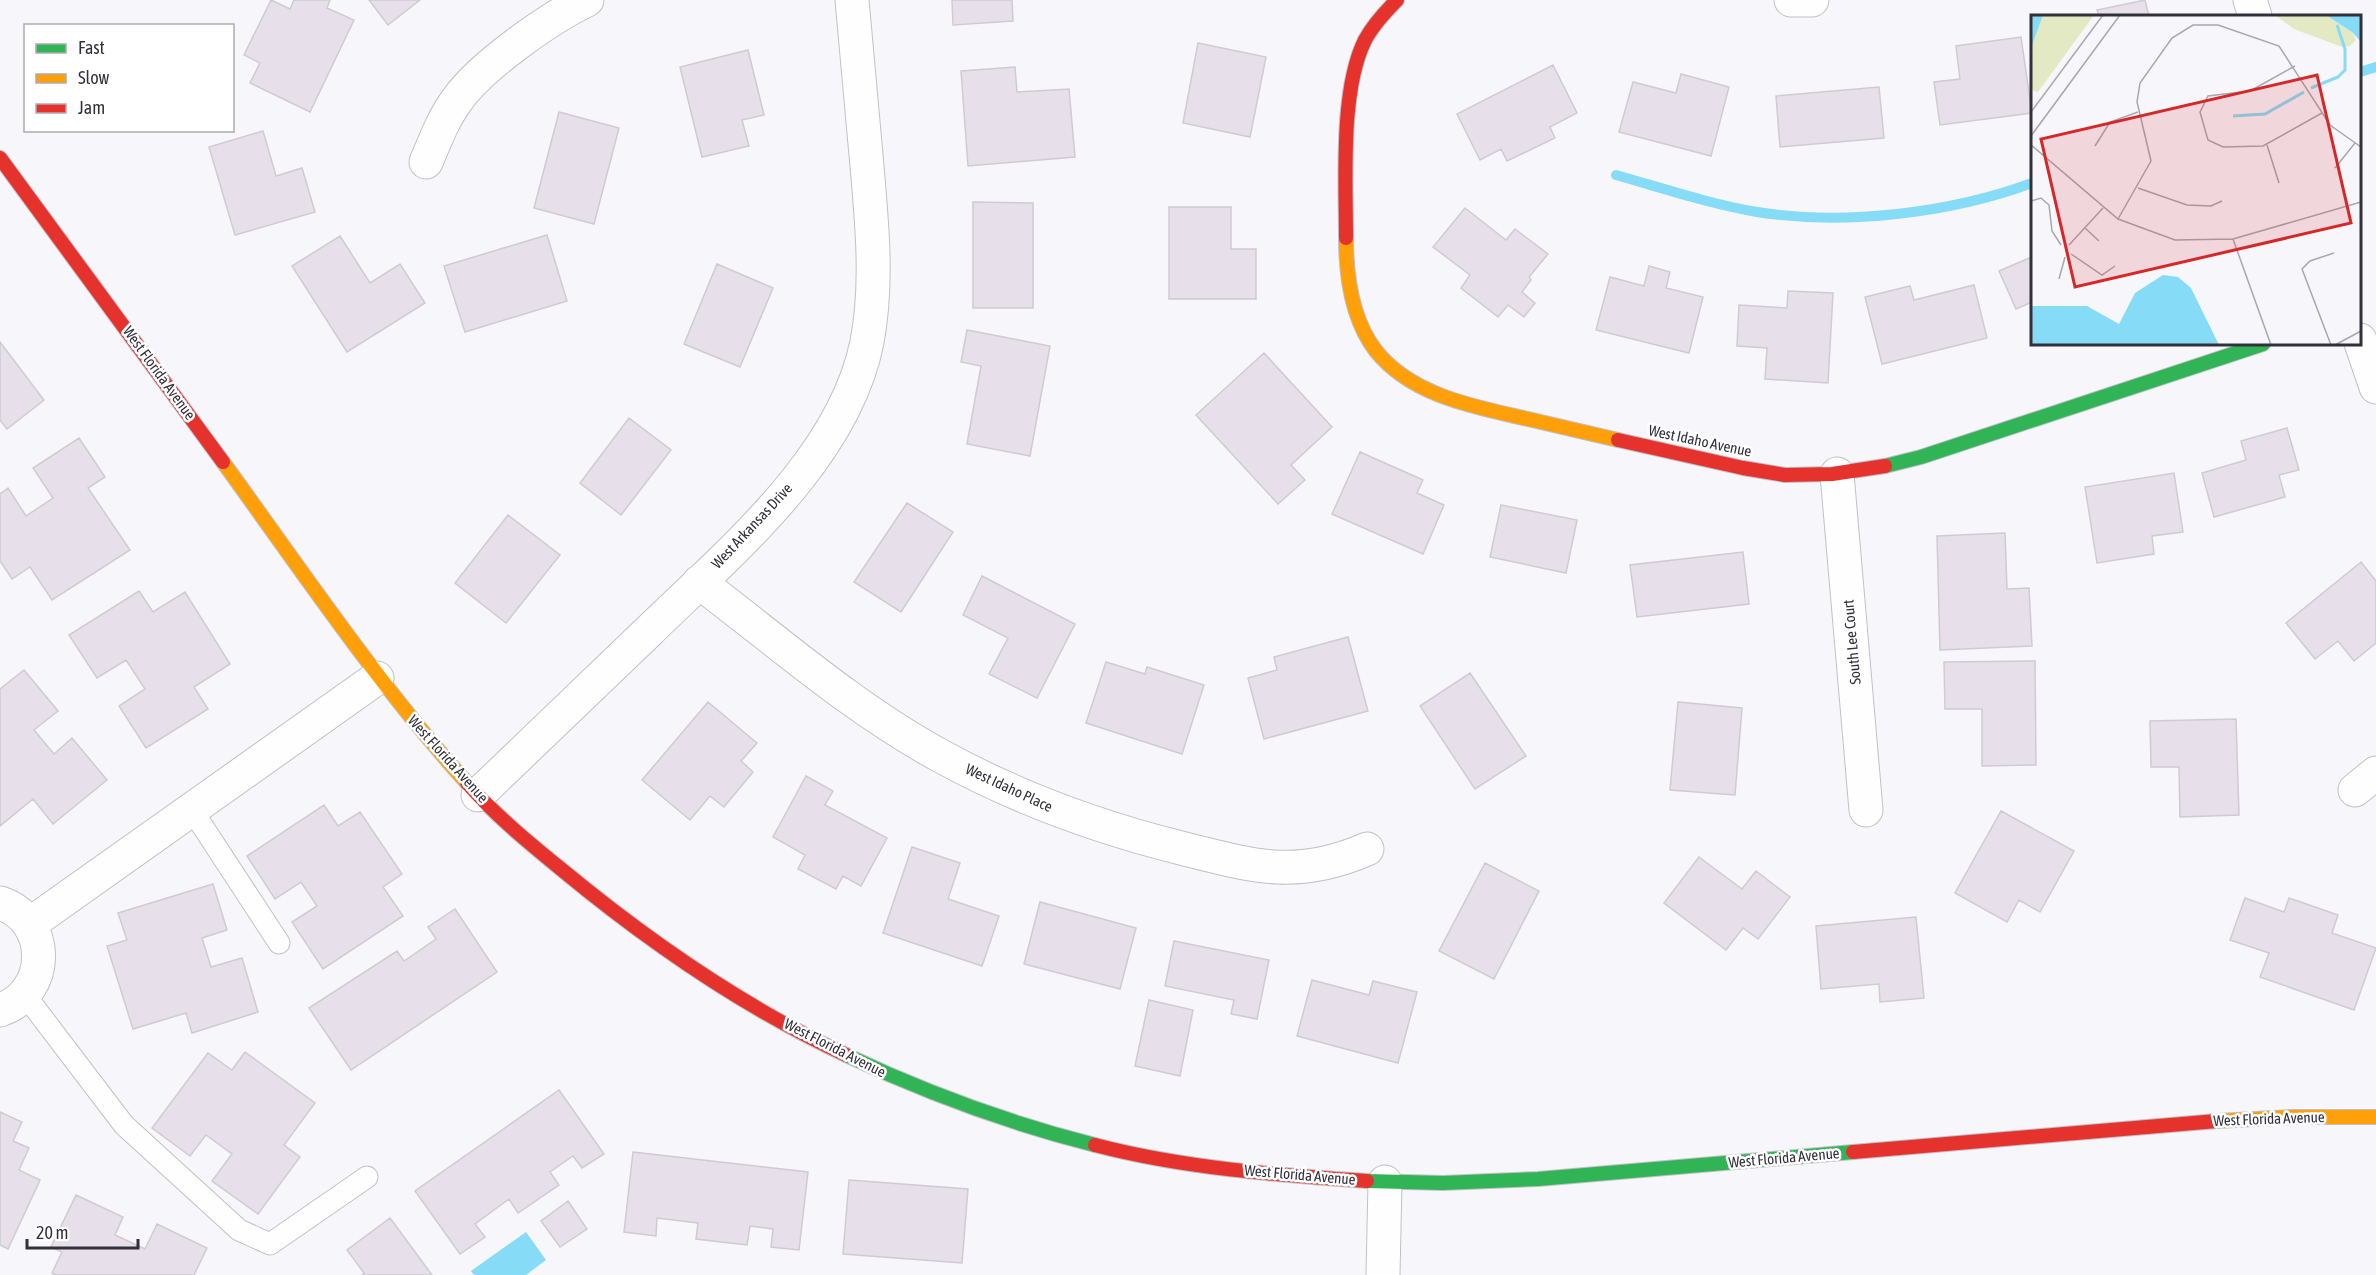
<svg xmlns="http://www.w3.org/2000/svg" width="2376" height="1275" font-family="'Asap Condensed',sans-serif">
  <rect width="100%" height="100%" fill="#f6f6fb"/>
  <path fill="#86dbf6" d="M 526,1232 L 546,1260 L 526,1275 L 474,1275 L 471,1271 Z"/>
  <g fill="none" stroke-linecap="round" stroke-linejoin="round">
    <path stroke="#86dbf6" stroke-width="10" d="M 2360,72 L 2376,67
      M 1616,175 C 1662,188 1710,204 1757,212 C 1844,226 1951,213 2032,183"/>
  </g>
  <path fill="#e7dfe9" stroke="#d0cbd1" stroke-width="1.5" d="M 271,0 L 290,9 L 294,0 L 330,0 L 327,8 L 354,20 L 310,112 L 250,83 L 260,63 L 244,55 Z
    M 369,0 L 420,0 L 388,25 Z
    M 952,0 L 1012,0 L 1013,21 L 953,25 Z
    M 2145,0 L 2149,16 L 2099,16 L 2097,10 Z
    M 2021,37 L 2032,113 L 1940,125 L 1934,82 L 1960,79 L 1956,46 Z
    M 1198,43 L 1266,57 L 1250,137 L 1183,123 Z
    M 748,50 L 764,115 L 742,120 L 749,146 L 702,157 L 680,67 Z
    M 1553,65 L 1577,113 L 1550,127 L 1555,138 L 1507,161 L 1501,149 L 1480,160 L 1457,114 Z
    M 1015,67 L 1017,92 L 1069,89 L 1075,157 L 968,166 L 961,71 Z
    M 1681,74 L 1729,87 L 1711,156 L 1619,132 L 1633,82 L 1676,93 Z
    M 1879,87 L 1884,138 L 1780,147 L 1776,96 Z
    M 559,112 L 619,128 L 594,224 L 534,208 Z
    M 263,131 L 276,176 L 302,168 L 315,212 L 235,235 L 209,147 Z
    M 973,202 L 1033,203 L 1033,308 L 973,308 Z
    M 1169,207 L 1231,207 L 1231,249 L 1256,249 L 1256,299 L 1169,299 Z
    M 1465,208 L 1506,240 L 1515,229 L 1548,254 L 1529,277 L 1531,280 L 1522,292 L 1535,303 L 1524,317 L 1508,305 L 1498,317 L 1461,288 L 1470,275 L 1433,247 Z
    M 547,235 L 567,301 L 465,332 L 444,266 Z
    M 340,236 L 370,283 L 400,264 L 425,303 L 347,352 L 292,266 Z
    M 2032,257 L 2032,302 L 2016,309 L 1999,271 Z
    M 717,264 L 773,288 L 740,367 L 684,344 Z
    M 1649,266 L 1670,272 L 1666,288 L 1703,297 L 1689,353 L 1596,330 L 1610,277 L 1644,286 Z
    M 1974,285 L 1987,338 L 1882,364 L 1865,297 L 1910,286 L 1914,300 Z
    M 1788,291 L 1833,293 L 1828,383 L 1765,379 L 1767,348 L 1737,346 L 1739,305 L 1787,308 Z
    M 967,330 L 1050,346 L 1030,456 L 967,444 L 981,366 L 961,362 Z
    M 0,342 L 44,400 L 7,429 L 0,420 Z
    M 1264,353 L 1332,427 L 1291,465 L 1305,480 L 1278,504 L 1196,415 Z
    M 629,418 L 671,450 L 621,515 L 580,483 Z
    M 2287,428 L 2299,470 L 2279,475 L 2285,497 L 2214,517 L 2202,473 L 2246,460 L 2241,441 Z
    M 79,438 L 105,477 L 88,488 L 130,550 L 52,600 L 30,567 L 12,579 L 0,561 L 0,494 L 8,488 L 26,516 L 53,498 L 33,468 Z
    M 1360,452 L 1423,480 L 1417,493 L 1444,505 L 1423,554 L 1332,514 Z
    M 2174,473 L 2183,532 L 2152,536 L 2154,554 L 2097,563 L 2085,487 Z
    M 907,503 L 953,532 L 901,612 L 854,582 Z
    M 1501,505 L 1577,520 L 1566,573 L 1490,557 Z
    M 508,515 L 560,555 L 506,623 L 455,583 Z
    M 2005,533 L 2007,589 L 2029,588 L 2032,646 L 1940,650 L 1937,536 Z
    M 1743,552 L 1749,604 L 1637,617 L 1630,565 Z
    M 2361,562 L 2376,581 L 2376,643 L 2354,661 L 2338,641 L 2315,659 L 2286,623 Z
    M 982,576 L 1075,624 L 1037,698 L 989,674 L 1008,638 L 963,615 Z
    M 139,591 L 153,612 L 185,592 L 230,664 L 194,687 L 208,709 L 146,748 L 119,706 L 145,689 L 126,660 L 97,678 L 69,635 Z
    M 1348,637 L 1368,711 L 1264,739 L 1248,678 L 1277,670 L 1274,657 Z
    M 2035,661 L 2036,765 L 1982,766 L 1982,709 L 1945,709 L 1944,662 Z
    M 1106,662 L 1145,674 L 1147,667 L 1204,685 L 1182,754 L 1086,723 Z
    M 24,670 L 58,711 L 34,730 L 54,754 L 72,738 L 107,780 L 53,824 L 33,799 L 0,826 L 0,689 Z
    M 1470,673 L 1526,756 L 1475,789 L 1420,706 Z
    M 708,702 L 757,743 L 741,761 L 753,772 L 724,807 L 710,796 L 690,820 L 642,780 Z
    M 1678,702 L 1742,708 L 1735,795 L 1670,790 Z
    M 2236,719 L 2239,815 L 2180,817 L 2179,767 L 2151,767 L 2150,721 Z
    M 806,776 L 833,791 L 825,805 L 887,838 L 861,886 L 843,876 L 836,889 L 798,869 L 805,855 L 773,837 Z
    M 324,805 L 338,826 L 360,812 L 402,874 L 383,887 L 403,916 L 323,969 L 292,922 L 317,906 L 301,882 L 275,899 L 247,856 Z
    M 2001,811 L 2074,851 L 2040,912 L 2019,900 L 2007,922 L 1955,893 Z
    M 912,847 L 960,863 L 948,899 L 999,916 L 982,966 L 883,933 Z
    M 1699,857 L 1742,889 L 1756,871 L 1790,897 L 1758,939 L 1743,928 L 1726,950 L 1664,903 Z
    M 1485,863 L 1539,891 L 1494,979 L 1439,951 Z
    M 213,884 L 227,930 L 202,938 L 211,967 L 242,958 L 258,1012 L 192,1033 L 186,1013 L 133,1029 L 107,946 L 127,940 L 118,913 Z
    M 2245,898 L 2284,912 L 2289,898 L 2338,915 L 2332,933 L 2376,948 L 2354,1010 L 2260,977 L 2269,953 L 2230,940 Z
    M 1040,902 L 1136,928 L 1120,989 L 1024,964 Z
    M 455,909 L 497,972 L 351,1070 L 309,1008 L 397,951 L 404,961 L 436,939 L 428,927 Z
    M 1916,917 L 1924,998 L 1880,1002 L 1879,984 L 1821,989 L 1816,926 Z
    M 1174,941 L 1269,960 L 1257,1019 L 1231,1014 L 1234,1000 L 1165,986 Z
    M 1312,980 L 1369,995 L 1373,981 L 1417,992 L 1398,1063 L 1297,1036 Z
    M 1149,1000 L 1193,1010 L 1180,1076 L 1135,1066 Z
    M 245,1052 L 315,1103 L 284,1145 L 300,1157 L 258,1214 L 212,1181 L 232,1154 L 206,1135 L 190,1156 L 152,1128 L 208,1053 L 232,1070 Z
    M 559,1090 L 604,1154 L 582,1168 L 573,1156 L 550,1172 L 559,1185 L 518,1213 L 509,1199 L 475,1224 L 485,1237 L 460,1254 L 415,1191 Z
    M 0,1112 L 22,1122 L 13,1141 L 29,1148 L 19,1170 L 40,1180 L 8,1249 L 0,1245 Z
    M 633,1152 L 808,1172 L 799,1250 L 771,1247 L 773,1229 L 750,1226 L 747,1245 L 696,1239 L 698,1223 L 657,1218 L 656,1236 L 624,1232 Z
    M 849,1180 L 968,1189 L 962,1263 L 843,1254 Z
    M 76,1195 L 123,1217 L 115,1235 L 145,1249 L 157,1224 L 207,1248 L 194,1275 L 56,1275 L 52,1273 L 62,1252 L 51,1247 Z
    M 568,1201 L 587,1229 L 560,1247 L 541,1221 Z
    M 390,1218 L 432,1275 L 362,1275 L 364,1273 L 347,1250 Z"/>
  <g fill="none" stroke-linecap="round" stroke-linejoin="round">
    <g stroke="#c1c0c7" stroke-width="23">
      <path id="lane" d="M 192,810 L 279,943
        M 25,995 L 124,1125 L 239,1230 L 270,1244 L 367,1177"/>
    </g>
    <g stroke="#c1c0c7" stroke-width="35">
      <path id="street" d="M 1791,0 L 1812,0
        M 2250,0 L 2255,16
        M 426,162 C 435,141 443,119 457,100 C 480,67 549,18 587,0
        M 2360,340 L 2376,387
        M 1837,474 L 1866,810
        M 699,582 C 777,641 853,708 939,755 C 1015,797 1097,827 1181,848 C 1252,866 1296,880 1367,849
        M 2355,790 L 2376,773
        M 478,795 C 535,740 592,685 650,630 C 731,551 844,458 867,342 C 878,284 872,224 867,166 C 862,111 857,55 852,0
        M 0,903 C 52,920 51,993 0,1010
        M 30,924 L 377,678
        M 1383,1275 L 1385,1182"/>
    </g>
    <g stroke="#c1c0c7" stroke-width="16">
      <path id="fast" d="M 1885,466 L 1921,457 L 2263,344
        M 846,1055 C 927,1093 1008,1123 1095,1145
        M 1367,1181 L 1443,1183 L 1538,1179 L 1853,1152"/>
    </g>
    <g stroke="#c1c0c7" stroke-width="16">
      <path id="slow" d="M 1346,238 C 1346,276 1352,320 1376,351 C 1412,396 1475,407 1528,419 C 1558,426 1588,433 1618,440
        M 223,462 C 302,571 377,683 467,783
        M 2217,1121 L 2291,1117 L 2376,1117"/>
    </g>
    <g stroke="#c1c0c7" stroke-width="16">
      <path id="jam" d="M 0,158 L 223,462
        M 1346,238 C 1346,182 1340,90 1365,40 C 1373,25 1385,12 1397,0
        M 1618,440 L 1743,468 L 1785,475 L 1832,474 L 1885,466
        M 467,783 C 495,815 528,842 561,869 C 648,941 743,1007 846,1055
        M 1095,1145 C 1183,1168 1276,1175 1367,1181
        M 1853,1152 L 2217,1121"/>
    </g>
    <use href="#lane" stroke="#fefefe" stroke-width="21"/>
    <use href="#street" stroke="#fefefe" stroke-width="33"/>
    <use href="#fast" stroke="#30b455" stroke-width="14"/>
    <use href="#slow" stroke="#ff9f0a" stroke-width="14"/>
    <use href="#jam" stroke="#e5322d" stroke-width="14"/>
  </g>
  <g text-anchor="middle" stroke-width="5" stroke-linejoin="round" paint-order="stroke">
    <g font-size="15" fill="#32303b" stroke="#fff">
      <text transform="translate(159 373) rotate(54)" y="5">West Florida Avenue</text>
      <text transform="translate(1700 441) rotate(12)" y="5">West Idaho Avenue</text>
      <text transform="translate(752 526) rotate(-47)" y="5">West Arkansas Drive</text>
      <text transform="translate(1852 642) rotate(-95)" y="5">South Lee Court</text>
      <text transform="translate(448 759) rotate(48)" y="5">West Florida Avenue</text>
      <text transform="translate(1009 788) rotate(25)" y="5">West Idaho Place</text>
      <text transform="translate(835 1048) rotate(27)" y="5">West Florida Avenue</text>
      <text transform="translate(2269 1119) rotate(-2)" y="5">West Florida Avenue</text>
      <text transform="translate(1784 1158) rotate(-5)" y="5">West Florida Avenue</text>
      <text transform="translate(1300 1175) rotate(5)" y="5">West Florida Avenue</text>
    </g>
  </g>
  <g transform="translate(2031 15)">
    <rect width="330" height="330" fill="#f6f6fb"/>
    <path d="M 0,0 L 63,0 L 7,77 L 0,75 ZM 244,0 L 295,0 L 321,17 L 325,25 L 319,31 L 311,32 L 263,14 Z" fill="#e3e9c3"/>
    <path d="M 0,0 L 12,0 L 0,33 ZM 295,0 L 330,0 L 330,27 L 321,17 ZM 132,260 L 147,262 L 160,273 L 188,330 L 0,330 L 0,291 L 56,291 L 88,309 L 104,278 Z" fill="#86dbf6"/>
    <path fill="none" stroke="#86dbf6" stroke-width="3" d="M 280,73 L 307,62 L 314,55 L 314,34 L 306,10M 202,101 L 234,99 L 273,77"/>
    <path fill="none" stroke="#a8a7ae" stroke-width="1.5" d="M 264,51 L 219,76 L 177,81 L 169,97 L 177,125 L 192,132 L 232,131 L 291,98M 0,97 L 72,0M 0,121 L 89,0M 0,130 L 87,204 L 144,225 L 202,224 L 330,187M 236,130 L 248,168M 64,131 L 79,107 L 107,97M 304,153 L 324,128M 107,173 L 156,190 L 180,191 L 191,186M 0,186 L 10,183 L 18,190 L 21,216 L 30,230M 87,204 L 120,146 L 106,87 L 109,68 L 141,23 L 162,10 L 187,10 L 248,31 L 299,110 L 330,132M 54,213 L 68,226M 202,224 L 240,330M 38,230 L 72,193M 40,239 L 71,260 L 84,251M 28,264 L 34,242M 300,330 L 271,254 L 279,246 L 303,238M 304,330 L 330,316"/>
    <path fill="#d62828" fill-opacity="0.15" stroke="#d62828" stroke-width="3" d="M 286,60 L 320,208 L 44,272 L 10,124 Z"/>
    <rect width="330" height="330" fill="none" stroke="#32303b" stroke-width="3"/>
  </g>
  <rect x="24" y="24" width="210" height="108" fill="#ffffff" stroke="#adacb1" stroke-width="1.5"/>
  <rect x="36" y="44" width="30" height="9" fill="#30b455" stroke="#adacb1" stroke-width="1.5"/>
  <text x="78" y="54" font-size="18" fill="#32303b">Fast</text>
  <rect x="36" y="74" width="30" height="9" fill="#ff9f0a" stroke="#adacb1" stroke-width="1.5"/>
  <text x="78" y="84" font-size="18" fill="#32303b">Slow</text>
  <rect x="36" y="104" width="30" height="9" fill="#e5322d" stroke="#adacb1" stroke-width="1.5"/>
  <text x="78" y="114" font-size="18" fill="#32303b">Jam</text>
  <path d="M27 1239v9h111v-9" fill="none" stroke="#32303b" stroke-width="3"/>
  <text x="36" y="1239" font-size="18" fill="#32303b" stroke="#ffffff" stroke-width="4.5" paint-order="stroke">20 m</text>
</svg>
